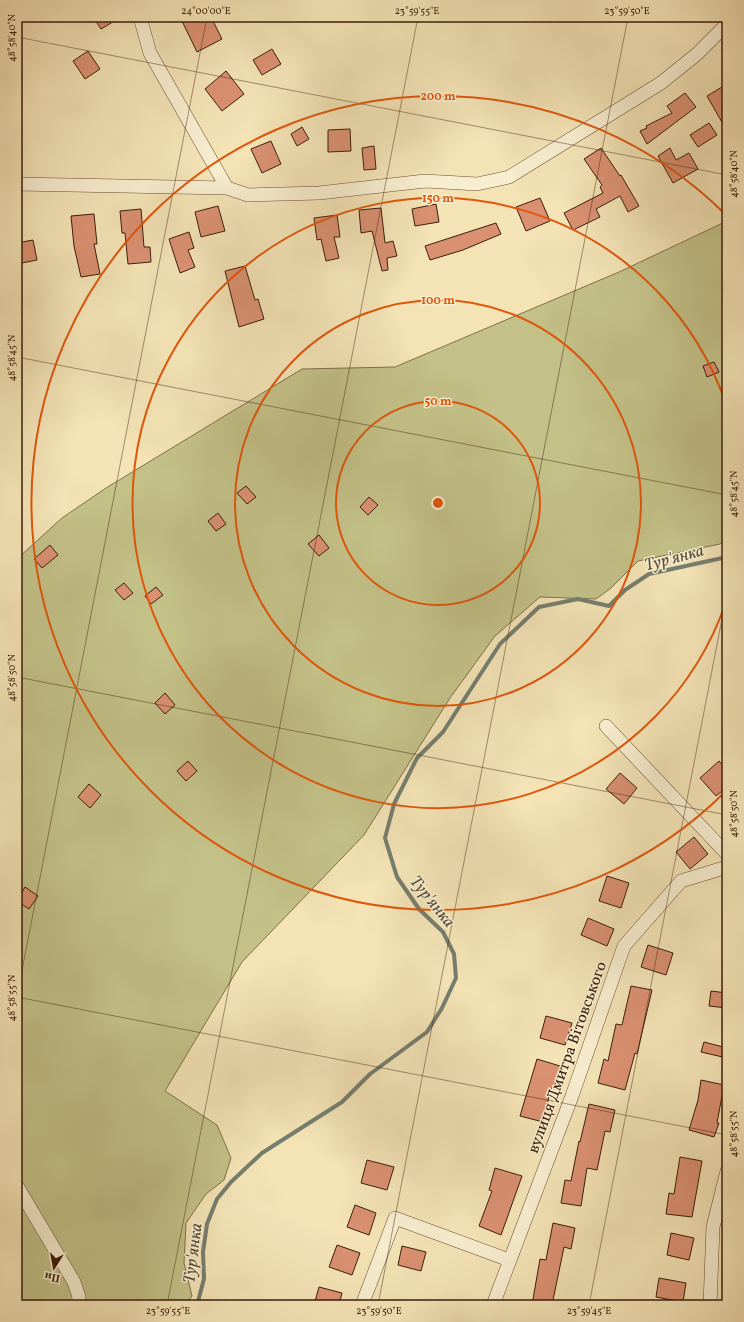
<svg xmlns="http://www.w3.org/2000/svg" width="744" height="1322" font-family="Vollkorn,serif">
  <rect width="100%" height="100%" fill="#f3e3b5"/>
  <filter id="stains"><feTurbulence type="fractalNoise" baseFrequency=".005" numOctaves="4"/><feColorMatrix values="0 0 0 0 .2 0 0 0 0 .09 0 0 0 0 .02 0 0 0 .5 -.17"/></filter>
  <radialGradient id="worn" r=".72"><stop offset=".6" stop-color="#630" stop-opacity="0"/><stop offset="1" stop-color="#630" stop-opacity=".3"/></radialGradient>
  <path fill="#c3c188" stroke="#806f49" d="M 727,221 L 727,537 L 720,544 L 638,561 L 611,588 L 596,599 L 540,597 L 495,636 L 450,698 L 364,835 L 242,962 L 165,1091 L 217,1125 L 231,1158 L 224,1180 L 206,1194 L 186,1223 L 184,1263 L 192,1296 L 185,1305 L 17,1305 L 17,559 L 62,518 L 106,488 L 302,369 L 395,367 L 619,272 Z"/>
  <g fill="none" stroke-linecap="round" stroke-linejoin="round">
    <path stroke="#757e6e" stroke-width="4" d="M 197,1305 L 204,1279 L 203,1252 L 207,1224 L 217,1199 L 231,1182 L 262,1153 L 342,1102 L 370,1074 L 427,1032 L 442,1008 L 456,978 L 454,954 L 443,932 L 419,909 L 397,877 L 385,838 L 394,804 L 417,758 L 443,732 L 500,644 L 539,607 L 578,599 L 609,606 L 625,590 L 649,574 L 727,557"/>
  </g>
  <path fill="#da9171" stroke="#3c1d0a" d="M 93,17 L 121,17 L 101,29 Z
    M 180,17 L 211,17 L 222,39 L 197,52 Z
    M 272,49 L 281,64 L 262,75 L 253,60 Z
    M 88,51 L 100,69 L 85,79 L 73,61 Z
    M 226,71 L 244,94 L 222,111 L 205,89 Z
    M 727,84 L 727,131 L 707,96 Z
    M 685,93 L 696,107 L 647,144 L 640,131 L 647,128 L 646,126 L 672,113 L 667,106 Z
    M 709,123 L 717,135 L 698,147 L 690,135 Z
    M 302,127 L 309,139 L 297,146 L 291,134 Z
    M 350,129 L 351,151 L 328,152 L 328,130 Z
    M 271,141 L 281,164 L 262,173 L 251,149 Z
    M 374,146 L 376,169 L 364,170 L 362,148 Z
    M 601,148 L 620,176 L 621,175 L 639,206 L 628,212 L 620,196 L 596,209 L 600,217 L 573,230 L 564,213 L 603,193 L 600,187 L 602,185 L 584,159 Z
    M 670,148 L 676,160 L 689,153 L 698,169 L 673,183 L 658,156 Z
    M 540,198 L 550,221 L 526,231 L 516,207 Z
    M 436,204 L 439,222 L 415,226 L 412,209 Z
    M 218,206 L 225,231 L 201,237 L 195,212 Z
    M 381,208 L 385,243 L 393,241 L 397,256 L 387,258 L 388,270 L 382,271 L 372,231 L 361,233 L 359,210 Z
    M 141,209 L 144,247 L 150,247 L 151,262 L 128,264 L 125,233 L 122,233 L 120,211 Z
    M 94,214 L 97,244 L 94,244 L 100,274 L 81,277 L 74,246 L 71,216 Z
    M 337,215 L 340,237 L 334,237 L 339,258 L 326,261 L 321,239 L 317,240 L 314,218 Z
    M 496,223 L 501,234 L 463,250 L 430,260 L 425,246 Z
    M 189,232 L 194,248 L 188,250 L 195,267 L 180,273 L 169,239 Z
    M 33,240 L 37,260 L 17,264 L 17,243 Z
    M 245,266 L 255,300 L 258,299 L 264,319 L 239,327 L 225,271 Z
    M 714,362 L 719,372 L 707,377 L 703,366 Z
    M 246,486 L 256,497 L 247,504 L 237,493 Z
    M 369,497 L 378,505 L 368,515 L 360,507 Z
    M 218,513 L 226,524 L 216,531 L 208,521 Z
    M 319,535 L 329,548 L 319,556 L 308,544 Z
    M 50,545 L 58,555 L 42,568 L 34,559 Z
    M 124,583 L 133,593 L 124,600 L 115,590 Z
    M 156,587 L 163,595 L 151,604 L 145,596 Z
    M 165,693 L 175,705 L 165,714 L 155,703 Z
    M 188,761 L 197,771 L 186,781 L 177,771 Z
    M 719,761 L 727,770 L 727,787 L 716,796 L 700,778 Z
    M 620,773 L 637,788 L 624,804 L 606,789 Z
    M 89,784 L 101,795 L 90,808 L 78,797 Z
    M 694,837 L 708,854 L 690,869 L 676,852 Z
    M 607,876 L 629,883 L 621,908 L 599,901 Z
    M 25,887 L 38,896 L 29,909 L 17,901 Z
    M 588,918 L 614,929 L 607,946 L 581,935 Z
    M 648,945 L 673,953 L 666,975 L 641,967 Z
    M 631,986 L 652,990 L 637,1054 L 635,1053 L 625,1090 L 598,1083 L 604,1059 L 608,1061 L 616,1024 L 622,1025 Z
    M 711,991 L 727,993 L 727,1008 L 709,1006 Z
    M 546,1016 L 572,1023 L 565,1045 L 540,1038 Z
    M 704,1042 L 727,1048 L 727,1058 L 701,1052 Z
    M 537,1059 L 560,1066 L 554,1089 L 551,1088 L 543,1122 L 520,1116 Z
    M 701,1080 L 724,1085 L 717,1123 L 719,1123 L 714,1137 L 689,1130 L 698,1100 Z
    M 589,1104 L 615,1110 L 610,1132 L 605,1131 L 597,1170 L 587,1168 L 581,1206 L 561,1203 L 565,1180 L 571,1181 L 579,1141 L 580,1142 Z
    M 680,1157 L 702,1161 L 692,1217 L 666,1214 L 669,1193 L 674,1194 Z
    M 367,1160 L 394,1167 L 387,1190 L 361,1183 Z
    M 495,1168 L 522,1176 L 501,1235 L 479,1226 L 492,1191 L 489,1190 Z
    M 355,1205 L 376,1213 L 369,1235 L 347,1227 Z
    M 553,1223 L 575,1228 L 571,1249 L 564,1247 L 552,1305 L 532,1305 L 540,1259 L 546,1260 Z
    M 671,1233 L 694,1238 L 689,1260 L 667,1255 Z
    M 337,1245 L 360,1253 L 352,1275 L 329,1267 Z
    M 402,1246 L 426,1252 L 421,1271 L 398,1265 Z
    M 659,1278 L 686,1283 L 683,1302 L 656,1297 Z
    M 319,1287 L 342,1293 L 339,1305 L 314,1305 Z"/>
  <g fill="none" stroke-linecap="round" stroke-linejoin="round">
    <g stroke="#6a4e35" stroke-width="14">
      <path id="street" d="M 140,17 L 150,53 L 227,188
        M 17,184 L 227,188 L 248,195 L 319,193 L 425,181 L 477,184 L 509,177 L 661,83 L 697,54 L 727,24
        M 606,726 L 727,854
        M 17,1186 L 74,1282 L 79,1297 L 78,1305
        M 362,1305 L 395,1218 L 509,1260
        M 493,1305 L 572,1096 L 624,946 L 681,881 L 727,867
        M 710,1305 L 713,1227 L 727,1171"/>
    </g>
    <use href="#street" stroke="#f7edcf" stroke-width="13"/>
  </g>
  <path fill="none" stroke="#3c1d0a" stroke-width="1" stroke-opacity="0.45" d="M 17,37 L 727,175M 17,357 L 727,495M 17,677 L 727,815M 17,996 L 207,17M 17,997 L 727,1135M 167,1305 L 418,17M 378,1305 L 628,17M 589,1305 L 727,593"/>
  <g fill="none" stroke="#df560c" stroke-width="2">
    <circle cx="438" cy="503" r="102"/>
    <circle cx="438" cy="503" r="203"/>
    <path d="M726 602A305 305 0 1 1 726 404"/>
    <path d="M726 791A407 407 0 1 1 726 215"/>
  </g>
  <g text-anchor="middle" stroke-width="3" stroke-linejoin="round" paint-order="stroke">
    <g font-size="16" fill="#3c1d0a" stroke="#f7edcf">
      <text transform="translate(566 1057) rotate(-70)" y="6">вулиця Дмитра Вітовського</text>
    </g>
    <g font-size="17" font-style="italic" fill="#584d3c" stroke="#f7edcf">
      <text transform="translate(674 557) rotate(-15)" y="6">Тур'янка</text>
      <text transform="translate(433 901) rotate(51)" y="6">Тур'янка</text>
      <text transform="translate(192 1253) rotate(-83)" y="6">Тур'янка</text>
    </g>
  </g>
  <circle cx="438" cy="503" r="6" fill="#df560c" stroke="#f7edcf" stroke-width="2"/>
  <g font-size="12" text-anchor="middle" font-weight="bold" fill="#df560c" stroke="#f7edcf" stroke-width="3" stroke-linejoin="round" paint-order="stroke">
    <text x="438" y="100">200 m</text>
    <text x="438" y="202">150 m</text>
    <text x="438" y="304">100 m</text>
    <text x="438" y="405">50 m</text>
  </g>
  <rect width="744" height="1322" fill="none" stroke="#f3e3b5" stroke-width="44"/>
  <g transform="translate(54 1268) rotate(191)" stroke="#f7edcf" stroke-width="3" paint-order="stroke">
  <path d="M0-3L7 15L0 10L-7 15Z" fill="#3c1d0a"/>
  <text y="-6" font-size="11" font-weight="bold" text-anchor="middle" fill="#3c1d0a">Пн</text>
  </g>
  <rect x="22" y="22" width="700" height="1278" fill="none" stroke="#3c1d0a" stroke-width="1.5"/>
  <g font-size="10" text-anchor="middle" fill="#3c1d0a">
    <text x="206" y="14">24°00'00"E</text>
    <text x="417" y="14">23°59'55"E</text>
    <text x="627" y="14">23°59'50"E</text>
    <text transform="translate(11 38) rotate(-90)" y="4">48°58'40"N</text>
    <text transform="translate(733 174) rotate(-90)" y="4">48°58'40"N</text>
    <text transform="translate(11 358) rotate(-90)" y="4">48°58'45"N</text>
    <text transform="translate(733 494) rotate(-90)" y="4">48°58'45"N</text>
    <text transform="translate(11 678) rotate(-90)" y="4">48°58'50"N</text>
    <text transform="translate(733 814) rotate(-90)" y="4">48°58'50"N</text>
    <text transform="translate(11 998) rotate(-90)" y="4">48°58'55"N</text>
    <text transform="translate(733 1134) rotate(-90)" y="4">48°58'55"N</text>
    <text x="168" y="1314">23°59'55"E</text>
    <text x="379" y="1314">23°59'50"E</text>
    <text x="589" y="1314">23°59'45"E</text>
  </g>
  <rect width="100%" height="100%" filter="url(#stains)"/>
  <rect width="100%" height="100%" fill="url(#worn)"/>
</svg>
